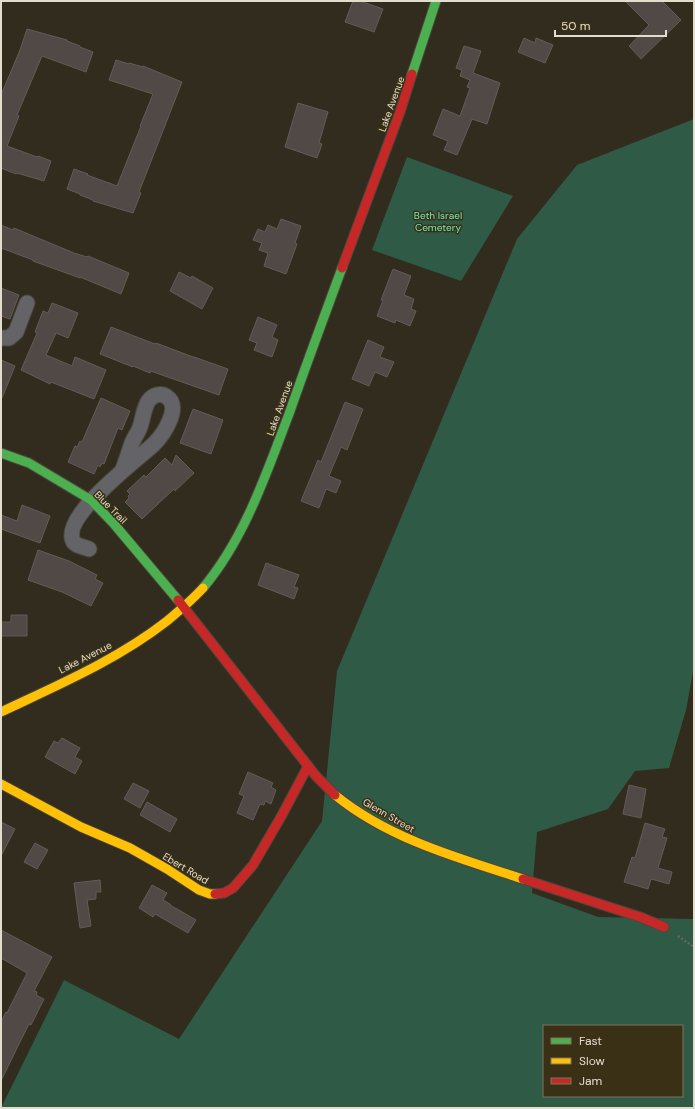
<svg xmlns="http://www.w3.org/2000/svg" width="695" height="1109" font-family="'DM Sans',sans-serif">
  <rect width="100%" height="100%" fill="#312c1d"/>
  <path fill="#2f5b46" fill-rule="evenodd" d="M 694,119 L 694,666 L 686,710 L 669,768 L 635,771 L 608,809 L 537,832 L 532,893 L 598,917 L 694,919 L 694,1108 L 1,1108 L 64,980 L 179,1039 L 322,821 L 337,671 L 517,239 L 577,165 ZM 544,1026 L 682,1026 L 682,1096 L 544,1096 Z
    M 407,157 L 513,196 L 461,281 L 372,250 Z"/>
  <path fill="#514946" stroke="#635b58" d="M 353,1 L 360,1 L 383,9 L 374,32 L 345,22 Z
    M 625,1 L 662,1 L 681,20 L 641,59 L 629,46 L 649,25 Z
    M 27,29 L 67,40 L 67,41 L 80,46 L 80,47 L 93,52 L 86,72 L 42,56 L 17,115 L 19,116 L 7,146 L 37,157 L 38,156 L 51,161 L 44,181 L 17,173 L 16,174 L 1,168 L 1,95 L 20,50 Z
    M 524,38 L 535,43 L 536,38 L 553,45 L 545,63 L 518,52 Z
    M 464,46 L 481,51 L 473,73 L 500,83 L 487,124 L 472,119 L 457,155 L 444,150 L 448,141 L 433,135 L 443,109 L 460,116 L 470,88 L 467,87 L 470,80 L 460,76 L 462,70 L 456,68 Z
    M 116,60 L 129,64 L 129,63 L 143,67 L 143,66 L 182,82 L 139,192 L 141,193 L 133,213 L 93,201 L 93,200 L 80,195 L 80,194 L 67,189 L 74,169 L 88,174 L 87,175 L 117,186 L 141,126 L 140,126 L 153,94 L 109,80 Z
    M 298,103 L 328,112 L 319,143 L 322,144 L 317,158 L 285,147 Z
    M 281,219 L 301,226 L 295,243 L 297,244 L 286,274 L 264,266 L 268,253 L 259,250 L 262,243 L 253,240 L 258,229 L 265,232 L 268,225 L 277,229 Z
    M 1,225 L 13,230 L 14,228 L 74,253 L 87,257 L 88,256 L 129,273 L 121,294 L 80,277 L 80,278 L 33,261 L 33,260 L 1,248 Z
    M 393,269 L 411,276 L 404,295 L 414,299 L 411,309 L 416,311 L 410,326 L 396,320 L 395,323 L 377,316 L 383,300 L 381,300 Z
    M 179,272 L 191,278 L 192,276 L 213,288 L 202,309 L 170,291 Z
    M 1,288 L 19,295 L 10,319 L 1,316 Z
    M 52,303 L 78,313 L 68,338 L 56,333 L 46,355 L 72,366 L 75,357 L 106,370 L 94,399 L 51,382 L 50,384 L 21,370 L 37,333 L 35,332 L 43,311 L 48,313 Z
    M 258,317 L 277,325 L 272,337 L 278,340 L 272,357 L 254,350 L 257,343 L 249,340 Z
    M 111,327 L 155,344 L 156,343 L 193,357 L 194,357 L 228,369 L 219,395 L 159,374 L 151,371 L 150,373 L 133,366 L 133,367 L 100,354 Z
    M 368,340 L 384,347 L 380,357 L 394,362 L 387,377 L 375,372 L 369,386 L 352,379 Z
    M 1,360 L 15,366 L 2,398 L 1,398 Z
    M 101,398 L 130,411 L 122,430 L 118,428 L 104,464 L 102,463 L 100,467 L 98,465 L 94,474 L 68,462 L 75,446 L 77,447 L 80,441 L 82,442 Z
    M 345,402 L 363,409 L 347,450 L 341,447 L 329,476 L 341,481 L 336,493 L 326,489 L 319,508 L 301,501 L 318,460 L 321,462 Z
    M 193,409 L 223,420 L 211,454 L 180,443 Z
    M 176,455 L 194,473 L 175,491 L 174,489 L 142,519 L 125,502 L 129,498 L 128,496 L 130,494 L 127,491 L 144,475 L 146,477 L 165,458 L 172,465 Z
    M 22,505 L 50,516 L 40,543 L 1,529 L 1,515 L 17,521 Z
    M 38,550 L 69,561 L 97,575 L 95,579 L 103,583 L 91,606 L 62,592 L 28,580 Z
    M 266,563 L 299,575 L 294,587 L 298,588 L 294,599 L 258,585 Z
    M 11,615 L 27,615 L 27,636 L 1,636 L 1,622 L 11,622 Z
    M 62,738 L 80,748 L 75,757 L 82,761 L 75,774 L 45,757 L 54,741 L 58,743 Z
    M 248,772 L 273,783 L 271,787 L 276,790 L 271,804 L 265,801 L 264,805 L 260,804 L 253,820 L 237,813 L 244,796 L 239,794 Z
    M 133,783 L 149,791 L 140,808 L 124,799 Z
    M 629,785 L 646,789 L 641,818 L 623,814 Z
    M 147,802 L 177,819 L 170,832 L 140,815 Z
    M 1,822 L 15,829 L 1,856 Z
    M 645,823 L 665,829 L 662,837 L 667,838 L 658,868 L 672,872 L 669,884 L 651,879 L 648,889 L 624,882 L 632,857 L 635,858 Z
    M 35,843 L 48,850 L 37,869 L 24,862 Z
    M 100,880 L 101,892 L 96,892 L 96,899 L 87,900 L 91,926 L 80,928 L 74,883 Z
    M 152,885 L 167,893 L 163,900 L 170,904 L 170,905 L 196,920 L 188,933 L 155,914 L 153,917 L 139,908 Z
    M 1,930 L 52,957 L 34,991 L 37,992 L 36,995 L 44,999 L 31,1025 L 29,1024 L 18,1046 L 1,1081 L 1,1022 L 6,1012 L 7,1013 L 27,973 L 1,958 Z"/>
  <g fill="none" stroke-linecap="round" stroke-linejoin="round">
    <g stroke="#4c473b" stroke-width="17">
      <path id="street" d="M 1,338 L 9,338 L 16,332 L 27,303
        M 89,549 C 85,547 75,546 73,541 C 61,516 137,460 154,444 C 163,435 182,407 167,397 C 162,393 155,394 150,399 C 144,405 143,419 140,427 C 138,433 134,438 132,443 C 129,452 126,461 123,469"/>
    </g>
    <g stroke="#4c473b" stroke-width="11">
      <path id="fast" d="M 412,74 L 436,1
        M 1,453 L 29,463 L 91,500 L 114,524 L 178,600
        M 203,588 C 245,538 266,474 289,414 C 306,365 324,317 342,268"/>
    </g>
    <g stroke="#4c473b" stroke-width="11">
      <path id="slow" d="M 1,712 C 58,685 117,660 167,621 C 179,611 192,600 203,588
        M 1,784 L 81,827 L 130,848 L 167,869 L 199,890 L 210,894 L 215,894
        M 335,795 C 389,839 458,858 523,879"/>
    </g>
    <g stroke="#4c473b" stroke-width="11">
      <path id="jam" d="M 342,268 L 400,112 L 412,74
        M 178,600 L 316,776 L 335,795
        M 523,879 L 643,918 L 664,927
        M 215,894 L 224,893 L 233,888 L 253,865 L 282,815 L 308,766"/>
    </g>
    <path stroke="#666563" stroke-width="2.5" stroke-dasharray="2 2" stroke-linecap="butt" d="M 678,936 L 694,947"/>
    <use href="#street" stroke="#646468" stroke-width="15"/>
    <use href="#fast" stroke="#4caf50" stroke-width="9"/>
    <use href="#slow" stroke="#ffc107" stroke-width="9"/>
    <use href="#jam" stroke="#c62828" stroke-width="9"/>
  </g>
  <g text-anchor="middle" stroke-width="3" stroke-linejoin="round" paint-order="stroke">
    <g font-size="10" fill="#e3ddce" stroke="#393015">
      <text transform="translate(391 104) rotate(-70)" y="4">Lake Avenue</text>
      <text transform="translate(279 408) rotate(-70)" y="4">Lake Avenue</text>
      <text transform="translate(111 507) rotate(45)" y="4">Blue Trail</text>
      <text transform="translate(85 657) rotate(-27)" y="4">Lake Avenue</text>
      <text transform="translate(389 815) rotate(30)" y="4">Glenn Street</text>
      <text transform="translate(186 868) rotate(31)" y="4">Ebert Road</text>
    </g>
    <g font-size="10" fill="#70f1bb" stroke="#393015">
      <text x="438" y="219">Beth Israel<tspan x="438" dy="12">Cemetery</tspan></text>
    </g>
  </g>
  <rect width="695" height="1109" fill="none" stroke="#e3ddce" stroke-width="4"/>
  <rect x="543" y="1025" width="140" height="72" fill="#393015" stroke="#7d755f"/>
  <rect x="551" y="1038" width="20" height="6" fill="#4caf50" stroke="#7d755f"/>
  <text x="579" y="1045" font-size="12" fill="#e3ddce">Fast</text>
  <rect x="551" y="1058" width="20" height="6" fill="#ffc107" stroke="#7d755f"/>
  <text x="579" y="1065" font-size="12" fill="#e3ddce">Slow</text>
  <rect x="551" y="1078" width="20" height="6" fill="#c62828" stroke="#7d755f"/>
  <text x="579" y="1085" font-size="12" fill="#e3ddce">Jam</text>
  <path d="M555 30v6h111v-6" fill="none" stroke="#e3ddce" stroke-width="2"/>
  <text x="561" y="30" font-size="12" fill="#e3ddce" stroke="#393015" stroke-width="3" paint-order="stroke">50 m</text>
</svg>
